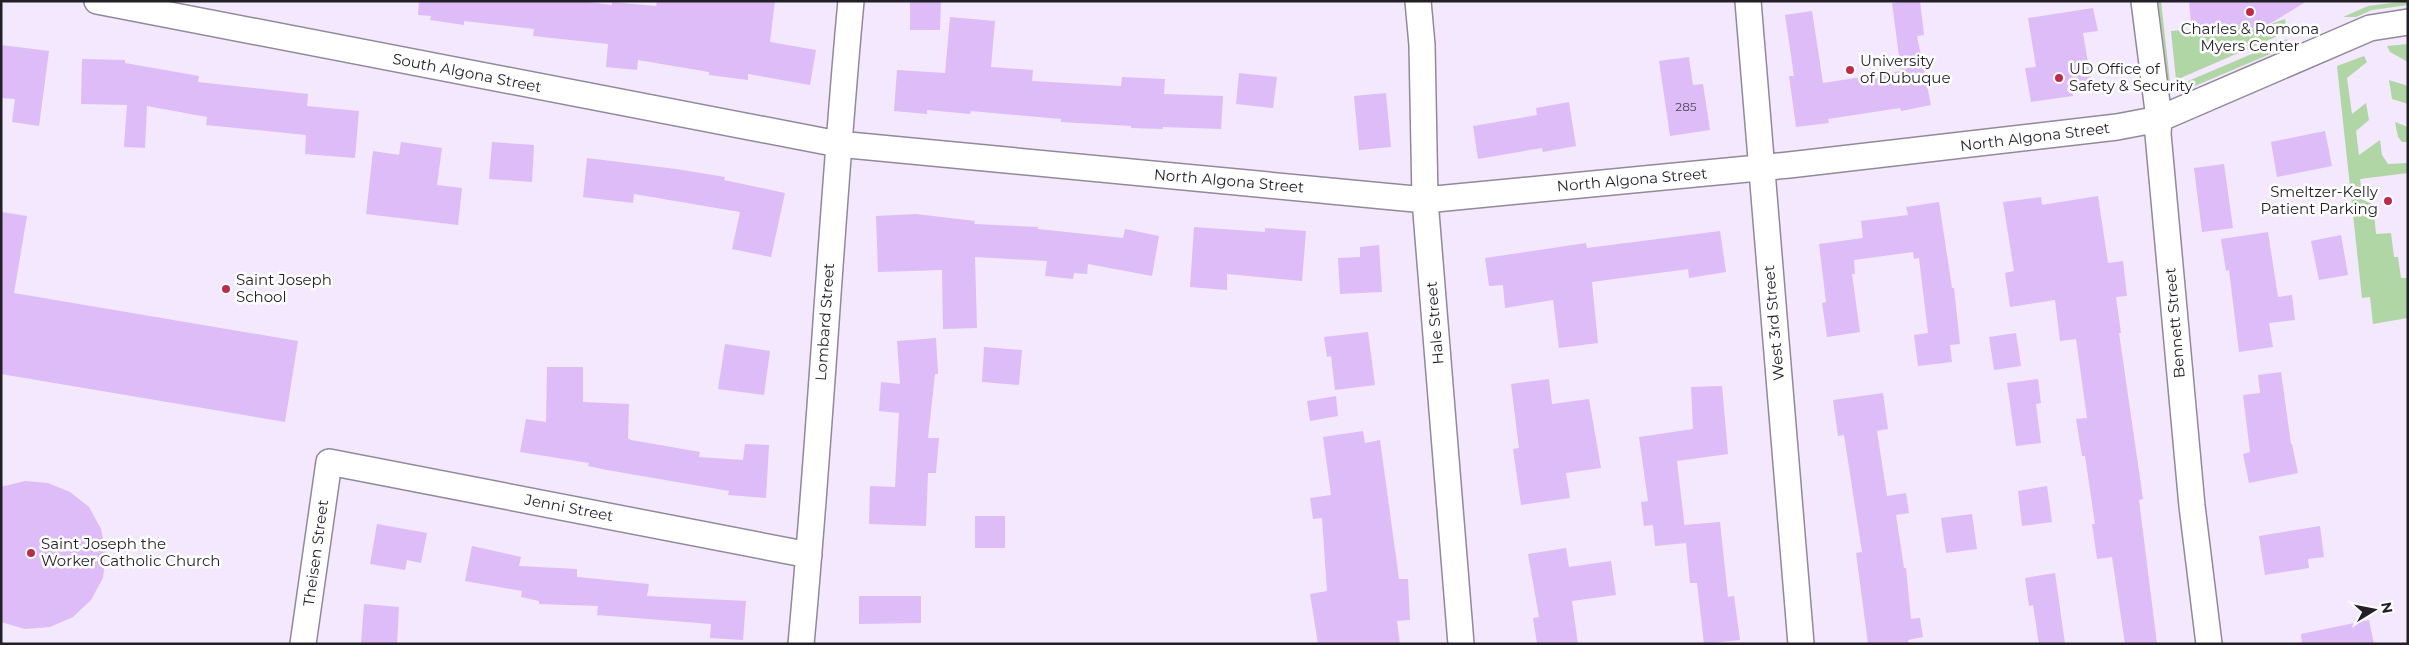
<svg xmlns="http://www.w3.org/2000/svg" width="2409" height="645" font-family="Montserrat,sans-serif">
  <rect width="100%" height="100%" fill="#f3e8fd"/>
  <path fill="#b1d6a5" d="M 2158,1 L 2161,1 L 2170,82 L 2168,83 Z
    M 2408,1 L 2408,5 L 2372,10 L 2356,17 L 2343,17 L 2368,6 Z
    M 2285,19 L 2287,32 L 2176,80 L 2171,31 L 2236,26 L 2256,29 Z
    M 2287,39 L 2289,46 L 2183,91 L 2181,84 Z
    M 2408,44 L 2408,62 L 2390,52 L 2387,46 Z
    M 2364,56 L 2367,62 L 2347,78 L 2352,114 L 2366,103 L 2369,120 L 2356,131 L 2359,155 L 2380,140 L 2382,155 L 2388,164 L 2408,163 L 2408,173 L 2360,179 L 2363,200 L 2373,204 L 2376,234 L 2391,233 L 2394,257 L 2398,257 L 2401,278 L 2408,278 L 2408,318 L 2373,324 L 2370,297 L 2362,298 L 2337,66 Z
    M 2389,80 L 2408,86 L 2408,104 L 2392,99 Z
    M 2395,122 L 2408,127 L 2408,142 L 2402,142 L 2398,137 Z"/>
  <path fill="#ddbcf8" d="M 419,1 L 580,1 L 612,5 L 612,2 L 656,6 L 657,1 L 775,1 L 770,42 L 816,50 L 810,85 L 748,74 L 748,80 L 709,75 L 709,72 L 638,60 L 637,70 L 606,67 L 608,44 L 533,36 L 534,29 L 464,21 L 464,25 L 430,20 L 431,16 L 418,15 Z
    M 910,1 L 941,1 L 940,30 L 910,30 Z
    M 1906,1 L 1920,1 L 1924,35 L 1917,36 L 1931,105 L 1901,111 L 1900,108 L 1828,119 L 1829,123 L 1796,127 L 1789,76 L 1794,76 L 1785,15 L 1812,11 L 1823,83 L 1901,71 L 1892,3 Z
    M 2189,1 L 2307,1 L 2268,25 L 2255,29 L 2236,26 L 2198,28 L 2197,22 L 2191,23 Z
    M 2093,8 L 2098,31 L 2083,33 L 2092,87 L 2072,90 L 2073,96 L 2031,102 L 2025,68 L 2036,67 L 2028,18 Z
    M 950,17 L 995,21 L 991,67 L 1033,70 L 1032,81 L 1121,86 L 1122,77 L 1165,79 L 1164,94 L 1223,96 L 1221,129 L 1163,127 L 1163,129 L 1131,128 L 1131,126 L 1061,122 L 1061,119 L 971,111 L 970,114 L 927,110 L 927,114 L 894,111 L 897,70 L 945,73 Z
    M 1,45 L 49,51 L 39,126 L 12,122 L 15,99 L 1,98 Z
    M 1689,57 L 1693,85 L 1703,84 L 1710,130 L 1670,136 L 1659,61 Z
    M 82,59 L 125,60 L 125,63 L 199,76 L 198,82 L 308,94 L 307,106 L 359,111 L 355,158 L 305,154 L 306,135 L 206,125 L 207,117 L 147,106 L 145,148 L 124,147 L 127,105 L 81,104 Z
    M 1239,73 L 1277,77 L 1273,108 L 1236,104 Z
    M 1386,93 L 1391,147 L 1359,150 L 1354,96 Z
    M 1569,102 L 1576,146 L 1543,152 L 1542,148 L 1478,159 L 1473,126 L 1537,115 L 1536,108 Z
    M 2325,131 L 2332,166 L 2277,177 L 2271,142 Z
    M 401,142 L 442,148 L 437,185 L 462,188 L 458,225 L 366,214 L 373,151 L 399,155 Z
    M 492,142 L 534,145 L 532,182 L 489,179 Z
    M 587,158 L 676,169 L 725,177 L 724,180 L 785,193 L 771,257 L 732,249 L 740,212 L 634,194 L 633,203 L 583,197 Z
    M 2224,164 L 2233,228 L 2202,232 L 2194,168 Z
    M 2098,196 L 2108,263 L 2123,261 L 2127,296 L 2116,297 L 2121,333 L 2119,333 L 2143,499 L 2139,500 L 2157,644 L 2125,644 L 2112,557 L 2097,559 L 2092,524 L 2095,524 L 2085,456 L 2082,456 L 2076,419 L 2087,418 L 2076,339 L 2060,341 L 2055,300 L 2010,307 L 2005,273 L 2014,271 L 2003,202 L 2041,197 L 2042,205 Z
    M 1939,202 L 1952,288 L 1954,288 L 1960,344 L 1950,345 L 1952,362 L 1918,366 L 1914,335 L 1928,333 L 1919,258 L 1914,259 L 1913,252 L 1854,260 L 1855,274 L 1852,274 L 1860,332 L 1827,337 L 1822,303 L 1826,302 L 1819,244 L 1863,238 L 1861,221 L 1908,215 L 1906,207 Z
    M 1,212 L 27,216 L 14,293 L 298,341 L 285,422 L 1,374 Z
    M 916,214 L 975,221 L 974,224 L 1038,227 L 1038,229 L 1123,238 L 1125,229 L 1159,236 L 1152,276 L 1088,264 L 1087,274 L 1074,273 L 1073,279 L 1045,276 L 1047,261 L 975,257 L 977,328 L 943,329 L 942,270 L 878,272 L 876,216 Z
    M 1194,227 L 1265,232 L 1265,228 L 1306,231 L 1302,281 L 1227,274 L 1227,290 L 1190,287 Z
    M 1720,231 L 1726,272 L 1689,278 L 1688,269 L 1592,282 L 1598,343 L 1559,348 L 1553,300 L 1505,308 L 1503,285 L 1489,286 L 1485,258 L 1586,243 L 1587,248 Z
    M 2268,232 L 2278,297 L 2292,295 L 2295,320 L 2269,323 L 2273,347 L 2239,352 L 2229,270 L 2226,271 L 2221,239 Z
    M 2341,235 L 2348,275 L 2319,280 L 2311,241 Z
    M 1379,245 L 1382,292 L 1340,294 L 1338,258 L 1360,257 L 1360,247 Z
    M 1368,332 L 1375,385 L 1335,390 L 1331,356 L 1327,357 L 1324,337 Z
    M 2016,333 L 2021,366 L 1994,370 L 1989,337 Z
    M 936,338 L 938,374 L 935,374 L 928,438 L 939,438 L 936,473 L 928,473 L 926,526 L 869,524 L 870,486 L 895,487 L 899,413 L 879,411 L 881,382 L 900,384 L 897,341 Z
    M 725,344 L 770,351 L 764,395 L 718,389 Z
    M 984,347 L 1022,350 L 1019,385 L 982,382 Z
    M 547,367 L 583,367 L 583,402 L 629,404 L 628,438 L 631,440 L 700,452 L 699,457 L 743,460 L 745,444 L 769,445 L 766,498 L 728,495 L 729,491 L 607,470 L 588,466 L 589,463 L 520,452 L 526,419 L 546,422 Z
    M 2281,372 L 2291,444 L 2292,444 L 2298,473 L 2249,483 L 2243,454 L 2250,452 L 2243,395 L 2260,393 L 2258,375 Z
    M 1549,379 L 1552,404 L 1589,399 L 1601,468 L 1566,473 L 1570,498 L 1521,505 L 1513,449 L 1519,448 L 1511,384 Z
    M 2038,379 L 2041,403 L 2036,404 L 2041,443 L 2016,446 L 2007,383 Z
    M 1722,386 L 1728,454 L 1677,461 L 1685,530 L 1684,525 L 1720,522 L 1728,597 L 1734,596 L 1740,640 L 1704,644 L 1697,583 L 1690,583 L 1686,543 L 1655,546 L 1653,525 L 1644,526 L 1641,502 L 1648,501 L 1639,437 L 1693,429 L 1691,387 Z
    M 1883,393 L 1888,429 L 1877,431 L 1887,496 L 1906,493 L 1909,513 L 1896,515 L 1904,568 L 1906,568 L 1911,619 L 1920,618 L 1923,637 L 1908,640 L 1909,644 L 1868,644 L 1856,553 L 1862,552 L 1844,435 L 1838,436 L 1833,400 Z
    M 1336,396 L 1338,416 L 1310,421 L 1307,401 Z
    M 1363,431 L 1365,443 L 1380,440 L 1399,579 L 1408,579 L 1410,620 L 1397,621 L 1400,644 L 1318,644 L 1310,594 L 1327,591 L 1322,518 L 1313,519 L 1310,498 L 1331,495 L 1323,437 Z
    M 25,481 L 48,483 L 70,492 L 89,507 L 101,529 L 106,553 L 103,578 L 91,600 L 73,617 L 50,627 L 25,629 L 1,622 L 1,487 Z
    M 2047,486 L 2052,522 L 2022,526 L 2018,491 Z
    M 1972,514 L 1977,549 L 1946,553 L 1941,518 Z
    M 975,516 L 1005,516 L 1005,548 L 975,548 Z
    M 377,524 L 427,533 L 421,563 L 407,560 L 405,570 L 370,564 Z
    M 2320,526 L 2324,557 L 2308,559 L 2309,568 L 2265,575 L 2259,536 Z
    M 472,546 L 521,557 L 519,566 L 577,569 L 577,577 L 649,584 L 647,596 L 746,601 L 743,640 L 710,638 L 711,624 L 597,615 L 598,606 L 539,604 L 539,601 L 521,597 L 522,591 L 465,581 Z
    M 1566,548 L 1569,567 L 1611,561 L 1616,595 L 1572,601 L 1578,644 L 1537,644 L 1533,618 L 1539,617 L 1528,554 Z
    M 2055,573 L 2065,644 L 2039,644 L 2033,605 L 2029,606 L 2025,578 Z
    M 859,596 L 921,596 L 921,623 L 859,624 Z
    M 364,604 L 399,607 L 397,644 L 361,644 Z
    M 2369,620 L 2374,644 L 2302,644 L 2301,634 Z"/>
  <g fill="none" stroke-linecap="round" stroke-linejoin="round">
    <g stroke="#92889b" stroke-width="28">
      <path id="minor" d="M 97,1 L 838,144 L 1425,200 L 1789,165 L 2117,127 L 2159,119 L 2370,28 L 2408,22
        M 1418,1 L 1422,45 L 1425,200 L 1461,644
        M 1748,1 L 1801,644
        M 2144,1 L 2159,119 L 2158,134 L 2192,506 L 2209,644
        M 303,644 L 329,462 L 809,555
        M 801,644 C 821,430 831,215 851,1"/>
    </g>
    <use href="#minor" stroke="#fff" stroke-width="25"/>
  </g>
  <g fill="#bc2c49" stroke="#fff" stroke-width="2">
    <circle cx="2250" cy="12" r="5"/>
    <circle cx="1850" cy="70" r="5"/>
    <circle cx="2059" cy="78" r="5"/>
    <circle cx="2388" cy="201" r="5"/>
    <circle cx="226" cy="289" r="5"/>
    <circle cx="31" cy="553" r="5"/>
  </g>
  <g text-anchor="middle" stroke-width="5" stroke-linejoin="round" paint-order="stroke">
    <g font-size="12" fill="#51465a">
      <text x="1686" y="111">285</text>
    </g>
    <g font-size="15" fill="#221f26" stroke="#fff" text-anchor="start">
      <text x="2250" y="34" text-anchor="middle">Charles &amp; Romona<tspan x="2250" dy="17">Myers Center</tspan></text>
      <text x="1860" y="66">University<tspan x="1860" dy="17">of Dubuque</tspan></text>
      <text x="2069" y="74">UD Office of<tspan x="2069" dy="17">Safety &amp; Security</tspan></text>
      <text x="2378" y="197" text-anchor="end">Smeltzer-Kelly<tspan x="2378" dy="17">Patient Parking</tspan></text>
      <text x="236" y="285">Saint Joseph<tspan x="236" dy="17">School</tspan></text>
      <text x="41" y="549">Saint Joseph the<tspan x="41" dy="17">Worker Catholic Church</tspan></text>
    </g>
    <g font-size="15" fill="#221f26" stroke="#fff">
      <text transform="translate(467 73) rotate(11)" y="5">South Algona Street</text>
      <text transform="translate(2035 137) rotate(-7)" y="5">North Algona Street</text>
      <text transform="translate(1632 180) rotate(-5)" y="5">North Algona Street</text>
      <text transform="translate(1229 181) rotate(5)" y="5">North Algona Street</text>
      <text transform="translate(825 322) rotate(-86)" y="5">Lombard Street</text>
      <text transform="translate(1435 323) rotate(-95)" y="5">Hale Street</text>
      <text transform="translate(1774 323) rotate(-95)" y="5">West 3rd Street</text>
      <text transform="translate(2175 323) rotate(-95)" y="5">Bennett Street</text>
      <text transform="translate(569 508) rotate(11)" y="5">Jenni Street</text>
      <text transform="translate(316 553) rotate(-82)" y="5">Theisen Street</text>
    </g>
  </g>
  <rect width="2409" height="645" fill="none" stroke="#221f26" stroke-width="5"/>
  <g transform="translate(2374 610) rotate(80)" stroke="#ffffff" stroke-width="4" paint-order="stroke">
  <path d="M0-4L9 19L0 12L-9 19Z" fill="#221f26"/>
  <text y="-8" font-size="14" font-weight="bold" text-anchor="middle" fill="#221f26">N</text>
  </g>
</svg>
